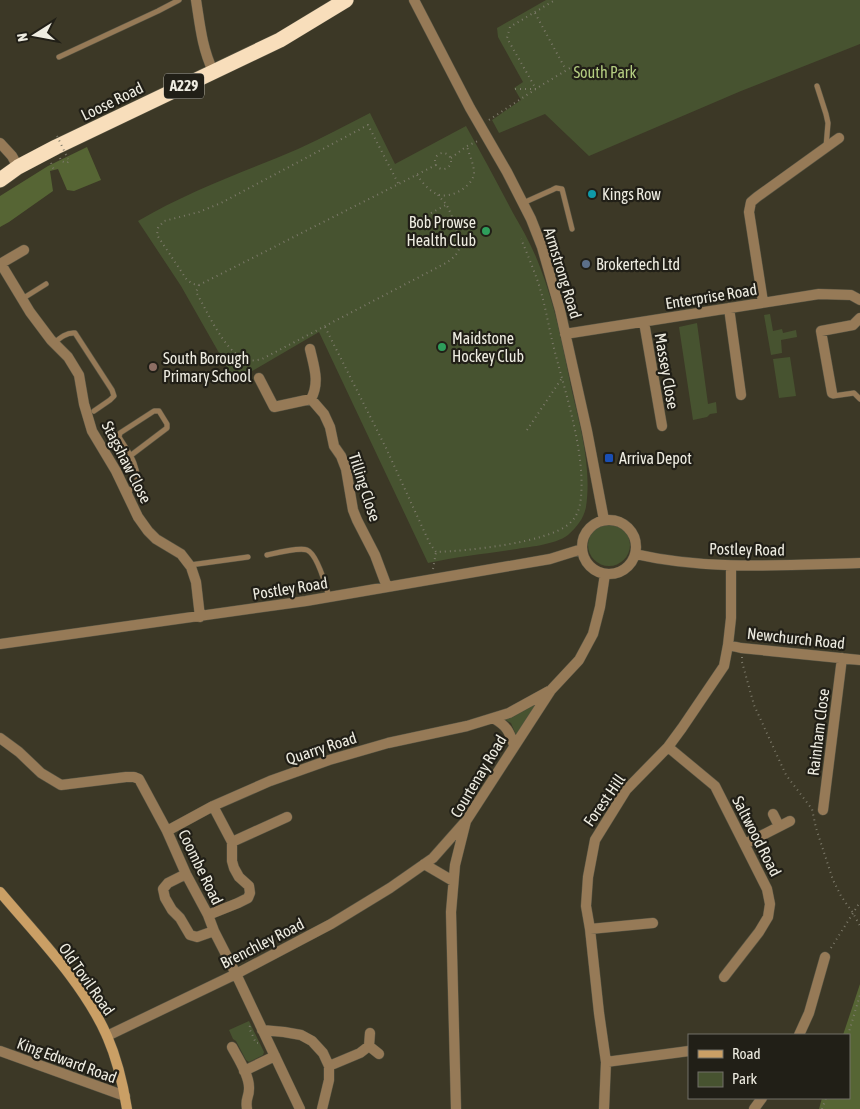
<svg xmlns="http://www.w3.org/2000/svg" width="860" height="1109" font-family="'Asap Condensed',sans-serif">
  <rect width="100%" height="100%" fill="#3c3826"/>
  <path fill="#475330" d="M 546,0 L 860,0 L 860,44 L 741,91 L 589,156 L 545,114 L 499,133 L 492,120 L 521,100 L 514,88 L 523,82 L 498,37 L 497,28 Z
    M 370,113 L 395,164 L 466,126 C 482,155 498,184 513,213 C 523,230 533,248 540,267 C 555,305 563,347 571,387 C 580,426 592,467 586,507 C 584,518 577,527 568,535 C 555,545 527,547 510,550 C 483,554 455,557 428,563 L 319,332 L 235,381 L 181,286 L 138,221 C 189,191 244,172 298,149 C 322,138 346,125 370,113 Z
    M 770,314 L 773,331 L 782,329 L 783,333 L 796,330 L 797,337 L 781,340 L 782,353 L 771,355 L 764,315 Z
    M 697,323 L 708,404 L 716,402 L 717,413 L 710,414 L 707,417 L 693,420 L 679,327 Z
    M 790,357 L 796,396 L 779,398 L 773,359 Z
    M588 545a21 21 0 1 1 42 0a21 21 0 1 1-42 0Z
    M 539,702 L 519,735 L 516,735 L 511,723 L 506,720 L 506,717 L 523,711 Z
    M 249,1021 L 264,1052 L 263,1055 L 249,1062 L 246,1060 L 236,1041 L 233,1039 L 229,1030 Z"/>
  <path fill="#566534" d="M 87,147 L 101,180 L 74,191 L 67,190 L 58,169 L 50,171 L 53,191 L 9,222 L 0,227 L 0,196 L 48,166 Z
    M 860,984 L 860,1109 L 819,1109 L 822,1098 L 849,1098 L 849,1035 L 843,1035 Z"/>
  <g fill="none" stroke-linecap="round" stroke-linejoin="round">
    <g stroke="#585544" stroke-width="6">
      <path id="lane" d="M 59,57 L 158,11 L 179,0
        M 817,86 L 826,114 L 828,123 L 826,147
        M 523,203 L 552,190 L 556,188 L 562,189 L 572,229
        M 22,299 L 46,284
        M 54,343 C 60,338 67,332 75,333 L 112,390 L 114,396 L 110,400 L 94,411
        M 832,393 L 833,396 L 854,393 L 860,399
        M 127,493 L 137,483 C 139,465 128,452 119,437 L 120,433 L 154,411 L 159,411 L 167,424 L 167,428 L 130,456
        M 267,555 C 276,553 299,547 307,550 C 317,554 326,586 329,597
        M 190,565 L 248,557"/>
    </g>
    <g stroke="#585544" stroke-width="11">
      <path id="street" d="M 196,0 C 200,25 202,48 213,71
        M 414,0 L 470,108 L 507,172 L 531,219 L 542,247 L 560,310 L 587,431 L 604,520
        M 0,143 L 12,156 L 18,167
        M 0,264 L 24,250
        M 1,264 L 30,312 L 51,340 L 68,357 L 79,375 L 84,404 L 92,431 L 116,471 L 138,517 L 148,531 L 156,539 L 181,554 L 191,567 L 196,582 L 200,617
        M 763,302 L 749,212 L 751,202 L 757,197 L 839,138
        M 729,308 L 741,395
        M 644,322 L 662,426
        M 565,334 L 819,294 L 851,295 L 860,300
        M 310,349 C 314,367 320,382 311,399
        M 259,378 L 274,407 L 311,399 L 324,414 L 330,427 L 334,446 L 341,456 L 346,469 L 353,510 L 357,520 L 375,555 L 387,587
        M 832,393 L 821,331 L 853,325 L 860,318
        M582 547a27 27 0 1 1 54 0a27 27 0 1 1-54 0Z
        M 635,554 C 709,571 785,565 860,563
        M 0,644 L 306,601 L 550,559 L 582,549
        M 728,645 L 741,648 L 860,660
        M 493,718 C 507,726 509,731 514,745
        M 0,738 L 19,752 L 41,773 L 61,785 L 126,777 L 134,777 L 139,779 L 167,831 L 186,874 L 208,915 L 214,931 L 236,974 L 300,1109
        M 668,747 L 715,786 L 767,889 L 770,904 L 768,917 L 759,932 L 724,977
        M 823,810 L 842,658
        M 773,814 L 779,826
        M 167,831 L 213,806 L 270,781 L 329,760 L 388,743 L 467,726 L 509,713 L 549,691
        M 232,842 L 287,817
        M 745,844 L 790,821
        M 424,864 L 453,881
        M 186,874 L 168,883 L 163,889 L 165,898 L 172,910 L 180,918 L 190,935 L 197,937 L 214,931
        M 208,915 L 238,903 L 248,898 L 250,893 L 249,886 L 239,877 L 234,868 L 232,861 L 232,842 L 213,806
        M 590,929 L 653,923
        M 262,1030 L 284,1032 L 301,1035 L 312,1041 L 323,1053 L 329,1066 L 329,1080 L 322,1109
        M 799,1035 L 809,1013 L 825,957
        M 107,1036 L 236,974 L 331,924 L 390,888 L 433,858 L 464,823
        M 369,1046 L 379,1054
        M 232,1047 C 238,1058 250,1076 249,1089 C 249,1098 245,1098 247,1109
        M 0,1051 L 125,1096
        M 606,1062 L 689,1051
        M 329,1066 L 360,1053 L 369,1046 L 370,1033
        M 244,1071 L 275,1056
        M 456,1109 L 451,912 L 455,865 L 466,821 L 551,690 L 579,660 L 593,634 L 600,607 L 605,574
        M 604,1109 L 606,1062 L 599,1013 L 590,929 L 586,906 L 588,877 L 595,840 L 626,790 L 668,747 L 682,728 L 724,666 L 728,645 L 731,618 L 731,566
        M 754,1109 L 762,1098"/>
    </g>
    <g stroke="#585544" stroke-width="11">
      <path id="secondary" d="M 0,892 C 37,936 83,982 107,1036 C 117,1059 123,1084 127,1109"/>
    </g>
    <g stroke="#585544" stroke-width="16">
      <path id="highway" d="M 0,180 L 18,167 L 56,147 L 280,40 L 346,0"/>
    </g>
    <path stroke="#7d7a6a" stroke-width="2" stroke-dasharray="1 4" stroke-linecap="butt" d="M 535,13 L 566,70
      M 515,89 L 536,89 L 507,38 L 510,27 L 555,0
      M 489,120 L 542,85 L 575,65
      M435 161a8 8 0 1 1 16 0a8 8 0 1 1-16 0Z
      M 60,158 L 61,161 L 67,163 L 69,161 L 68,159
      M 451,158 L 467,146 L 478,141
      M 51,163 L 54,170
      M 417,175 C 422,182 429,191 437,194 C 449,200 473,187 474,173 C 474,164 469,155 467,146
      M 398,183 L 368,125 L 221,203 L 199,212 L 164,221 L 158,228 L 157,235 L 187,280 L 193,284 L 199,285 L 436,165
      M 409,225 L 446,205
      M 199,285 L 196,292 C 207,311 223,348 242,358 C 248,361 255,361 262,359 L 446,263 C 451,260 457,255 459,249 C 461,239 451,212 446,204 C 443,200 440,198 438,195
      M 325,327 L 386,448 L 430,544 L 436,552 C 467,551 546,543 569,524 C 577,517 580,508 581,497 C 585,454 567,398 556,356 C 549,331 546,306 538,282 C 533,268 527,253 521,239
      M 527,430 L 562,378
      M 433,569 L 436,552
      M 742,657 L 742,662 L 754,705 L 786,775 L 812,809 L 816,828 L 833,880 L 841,896 L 853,913 L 860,926
      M 831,948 L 860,902
      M 250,1026 L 249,1028 L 256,1043 L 258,1043
      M 848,1035 L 860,995
      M 822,1109 L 826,1098"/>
    <use href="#lane" stroke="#967a57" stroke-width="5"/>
    <use href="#street" stroke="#967a57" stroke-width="10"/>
    <use href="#secondary" stroke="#ca9f65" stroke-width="10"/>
    <use href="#highway" stroke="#f8debb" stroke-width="15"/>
    <path stroke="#7d7a6a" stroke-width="2" stroke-dasharray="1 4" stroke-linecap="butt" d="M 57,136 L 68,159"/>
  </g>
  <circle fill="#0f9aa8" stroke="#211f17" stroke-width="2" cx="592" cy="194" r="5"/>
  <g fill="#2e9e5b" stroke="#211f17" stroke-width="2">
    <circle cx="486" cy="231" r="5"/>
    <circle cx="442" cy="347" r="5"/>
  </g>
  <circle fill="#5c6f8a" stroke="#211f17" stroke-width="2" cx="586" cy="264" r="5"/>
  <circle fill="#8d6e63" stroke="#211f17" stroke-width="2" cx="153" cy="367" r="5"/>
  <rect fill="#1a4fb4" stroke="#211f17" stroke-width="2" x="604" y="453" width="10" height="10" rx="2.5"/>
  <g text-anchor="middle" stroke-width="4.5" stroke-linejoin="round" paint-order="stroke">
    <rect fill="#211f17" stroke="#b0aea4" stroke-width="1" x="164" y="73.5" width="40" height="25" rx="4"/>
    <g font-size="15" font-weight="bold" fill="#eeece1">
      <text x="184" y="91">A229</text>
    </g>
    <g font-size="16" fill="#b4cd80" stroke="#211f17">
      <text x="605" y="78">South Park</text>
    </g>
    <g font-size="16" fill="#eeece1" stroke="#211f17">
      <text transform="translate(112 101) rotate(-26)" y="6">Loose Road</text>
      <text transform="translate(563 273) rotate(73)" y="6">Armstrong Road</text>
      <text transform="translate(711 296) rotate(-9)" y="6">Enterprise Road</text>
      <text transform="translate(667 371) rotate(80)" y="6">Massey Close</text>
      <text transform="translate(127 462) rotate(63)" y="6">Stagshaw Close</text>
      <text transform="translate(365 487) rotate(72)" y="6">Tilling Close</text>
      <text transform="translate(747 549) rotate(1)" y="6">Postley Road</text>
      <text transform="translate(290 588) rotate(-9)" y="6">Postley Road</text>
      <text transform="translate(796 638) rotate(6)" y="6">Newchurch Road</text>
      <text transform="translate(818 732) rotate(-83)" y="6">Rainham Close</text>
      <text transform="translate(321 748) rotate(-18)" y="6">Quarry Road</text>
      <text transform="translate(478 776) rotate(-59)" y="6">Courtenay Road</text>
      <text transform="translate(604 800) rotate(-55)" y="6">Forest Hill</text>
      <text transform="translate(757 836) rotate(63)" y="6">Saltwood Road</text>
      <text transform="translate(201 867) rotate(64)" y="6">Coombe Road</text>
      <text transform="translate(262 943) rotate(-27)" y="6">Brenchley Road</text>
      <text transform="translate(87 979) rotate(55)" y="6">Old Tovil Road</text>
      <text transform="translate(67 1060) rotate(20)" y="6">King Edward Road</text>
    </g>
    <g font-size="16" fill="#eeece1" stroke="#211f17" text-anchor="start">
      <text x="602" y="200">Kings Row</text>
      <text x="476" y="228" text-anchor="end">Bob Prowse<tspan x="476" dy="18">Health Club</tspan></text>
      <text x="596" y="270">Brokertech Ltd</text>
      <text x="452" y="344">Maidstone<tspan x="452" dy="18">Hockey Club</tspan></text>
      <text x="163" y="364">South Borough<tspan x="163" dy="18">Primary School</tspan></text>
      <text x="619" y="464">Arriva Depot</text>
    </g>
  </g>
  <rect x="688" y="1034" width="162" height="65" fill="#211f17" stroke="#737168"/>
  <rect x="698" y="1050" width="25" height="8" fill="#ca9f65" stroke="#737168"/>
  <text x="732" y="1059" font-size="15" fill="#eeece1">Road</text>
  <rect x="698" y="1072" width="25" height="15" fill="#475330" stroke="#737168"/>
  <text x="732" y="1084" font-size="15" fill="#eeece1">Park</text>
  <g transform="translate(35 35) rotate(259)" stroke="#211f17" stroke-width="4" paint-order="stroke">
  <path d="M0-4L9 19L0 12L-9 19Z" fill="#eeece1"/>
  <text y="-8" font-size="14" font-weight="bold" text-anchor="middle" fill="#eeece1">N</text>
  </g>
</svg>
